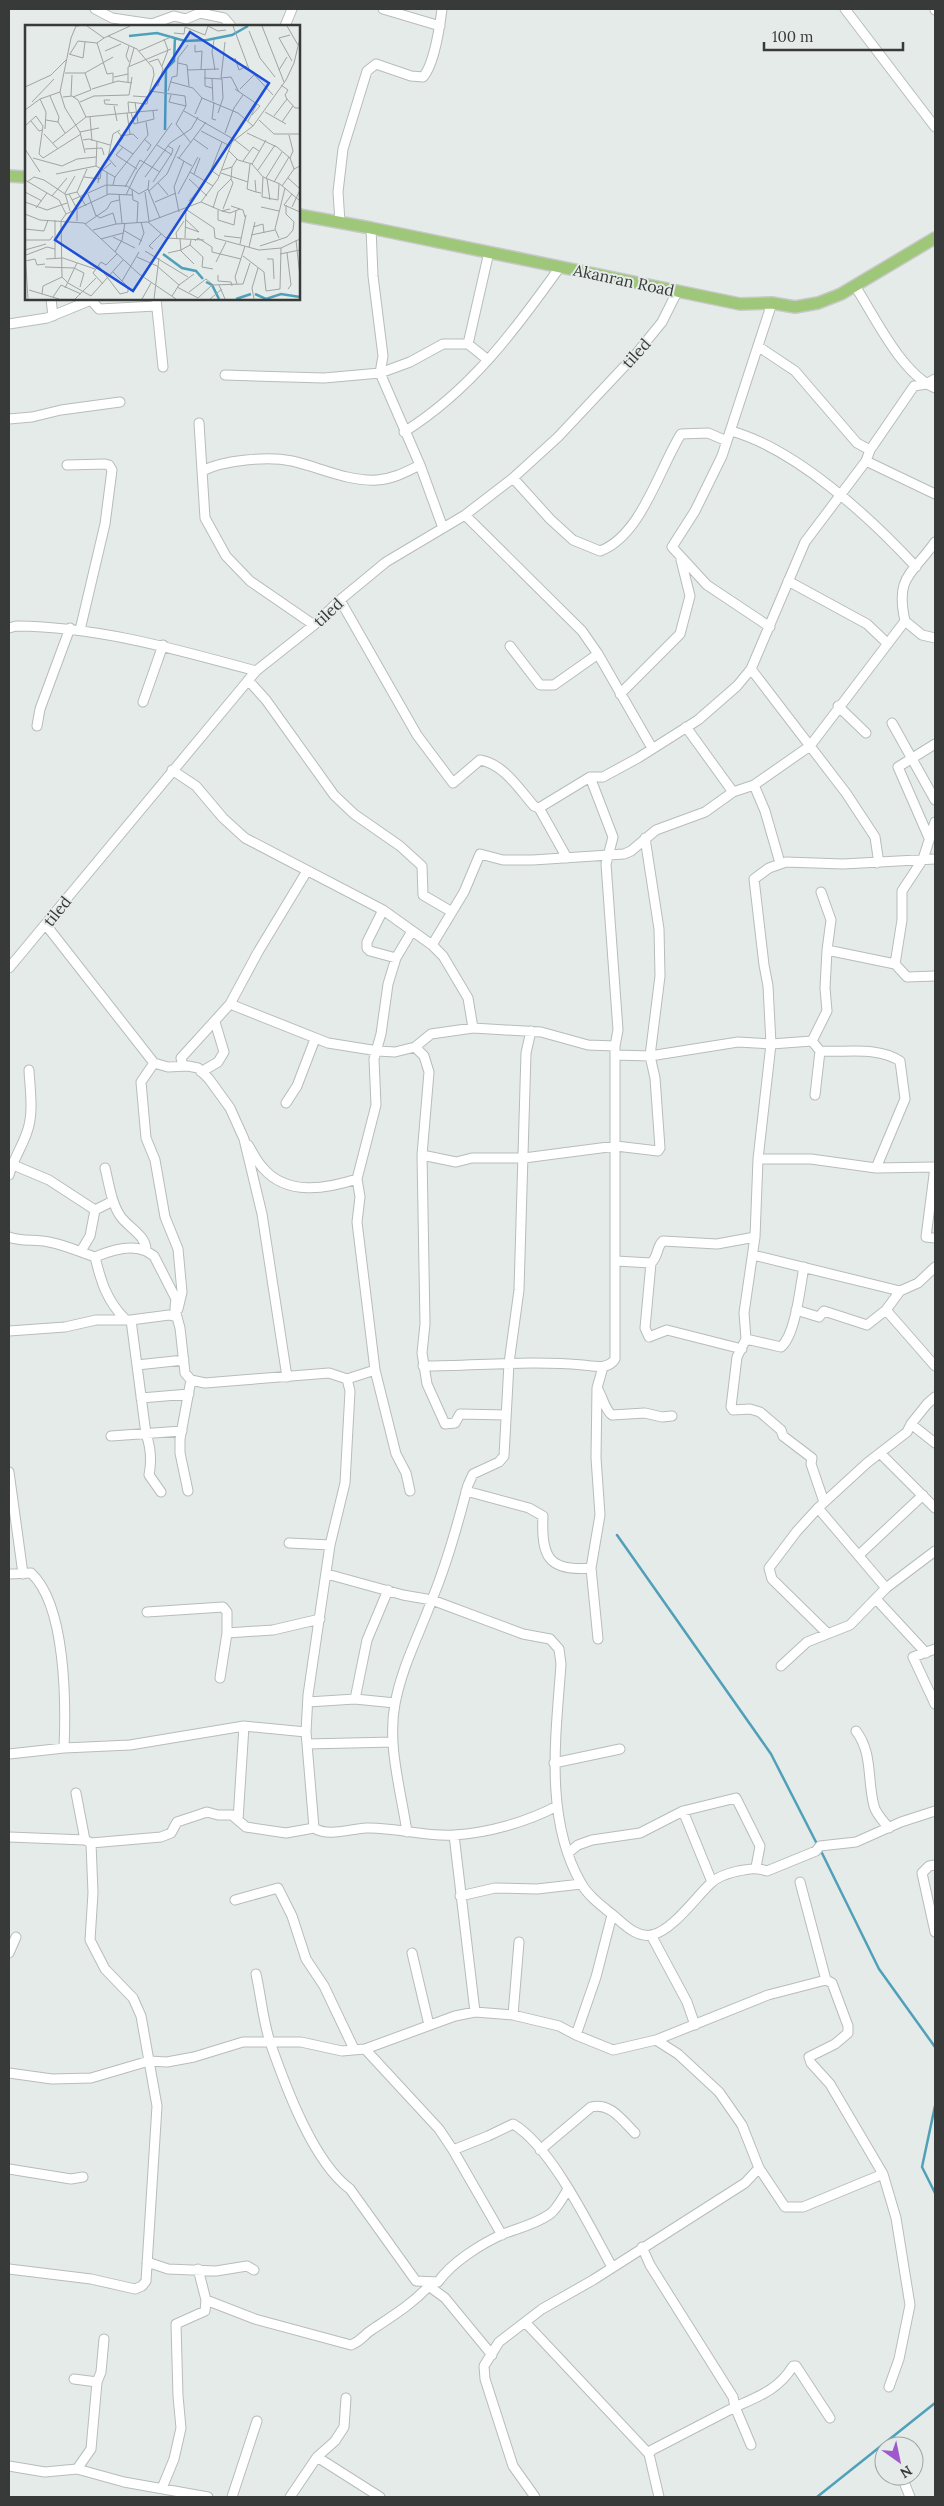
<svg xmlns="http://www.w3.org/2000/svg" width="944" height="2506" font-family="Lora,serif">
  <rect width="100%" height="100%" fill="#e5ebe8"/>
  <g fill="none" stroke-linecap="round" stroke-linejoin="round">
    <path stroke="#50a0ba" stroke-width="2.5" d="M 617,1535 L 771,1754 L 817,1844
      M 820,1849 L 879,1969 L 935,2047
      M 935,2106 L 922,2167 L 935,2193
      M 817,2497 L 935,2403"/>
    <g stroke="#b7bdba" stroke-width="11">
      <path id="minor" d="M 95,9 L 112,18 L 152,24 L 174,16 L 186,19 L 200,13 L 224,18 L 231,26
        M 383,9 L 440,26
        M 845,9 L 935,127
        M 935,9 L 935,10
        M 285,26 L 292,9
        M 340,222 L 338,192 L 343,149 L 367,71 L 376,64 L 411,76 L 423,77 C 434,65 440,25 442,9
        M 371,228 L 373,276 L 383,356 L 380,373 L 420,465 L 443,528
        M 855,286 C 875,317 901,373 935,388
        M 51,299 L 53,316
        M 156,299 L 163,367
        M 9,324 L 47,318 L 91,300 L 99,309 L 156,306
        M 468,344 L 489,252
        M 759,347 L 795,371 L 857,443 L 870,450
        M 225,375 L 324,378 L 380,373 L 410,362 L 443,344 L 468,344 L 488,360
        M 9,419 L 32,417 L 61,410 L 120,402
        M 199,423 L 205,518 L 226,556 L 250,581 L 314,625
        M 731,431 C 796,449 871,518 916,567
        M 404,432 C 471,390 515,330 560,267
        M 866,461 L 935,494
        M 67,465 L 105,464 L 109,465 L 112,470 L 105,524 L 80,630
        M 202,471 C 224,460 267,456 292,461 C 319,467 349,482 377,480 C 393,479 406,472 420,465
        M 513,478 L 550,519 L 573,540 L 600,551 C 641,536 659,469 681,434 L 708,433 L 727,441
        M 465,515 L 582,631 L 598,654 L 652,748
        M 935,542 C 912,575 895,576 905,621 L 922,635 L 935,638
        M 788,581 L 867,624 L 887,643
        M 340,600 L 417,735 L 453,783 L 480,760 C 504,764 519,789 534,806 L 539,808 L 567,858
        M 770,627 L 707,585 L 672,547 L 695,511 L 722,456 L 772,303
        M 9,628 L 16,626 C 100,627 175,649 256,671
        M 510,646 L 540,685 L 554,685 L 598,654
        M 751,669 L 846,793 L 875,837 L 878,857 L 877,863
        M 248,680 L 266,700 L 334,795 L 354,814 L 400,846 L 422,866 L 423,895 L 452,912
        M 620,694 L 680,634 L 690,596 L 681,560
        M 143,702 L 163,645
        M 838,706 L 866,733
        M 892,723 L 935,800
        M 37,726 L 40,709 L 70,628
        M 686,727 L 733,792
        M 172,770 L 196,786 L 223,818 L 245,838 L 383,910 L 432,945 L 443,956 L 468,998 L 473,1028
        M 754,785 L 765,811 L 780,863
        M 539,808 L 590,777 L 603,777 L 638,758 L 698,720 L 737,686 L 751,669 L 805,542 L 866,461 L 870,450 L 914,386 L 926,384 L 935,379
        M 929,838 L 898,767 L 935,744
        M 383,910 L 367,942 L 367,948 L 370,951 L 396,958
        M 46,925 L 154,1063 L 168,1067 L 188,1066 L 198,1068 L 209,1079 L 230,1108 L 244,1139 L 262,1214 L 287,1377
        M 432,945 L 464,892 L 480,854 L 503,860 L 533,860 L 624,854 L 631,851 L 656,830 L 705,812 L 733,792 L 754,785 L 810,746 L 905,621
        M 827,950 L 895,964 L 907,977 L 935,976
        M 895,964 L 902,920 L 902,891 L 923,859 L 935,822
        M 9,968 L 256,671 L 314,625 L 340,600 L 386,562 L 465,515 L 513,478 L 558,437 L 636,354 L 662,322 L 677,292
        M 230,1004 L 328,1043 L 378,1051 L 395,1052 L 415,1047 L 431,1034 L 473,1028 L 541,1032 L 588,1045 L 615,1046
        M 812,1041 L 820,1051 C 846,1053 877,1046 900,1061 L 905,1099 L 876,1168
        M 812,1041 L 827,1011 L 825,988 L 827,950 L 831,920 L 821,892
        M 415,1047 L 424,1056 L 429,1072 L 422,1155 L 425,1324 L 422,1353 L 427,1384 L 445,1424 L 455,1423 L 460,1414 L 506,1415
        M 615,1055 L 650,1056 L 738,1042 L 771,1044 L 812,1041
        M 154,1063 L 141,1082 L 146,1138 L 155,1160 L 165,1217 L 178,1249 L 182,1292 L 178,1309 L 175,1310 L 180,1328 L 185,1373 L 191,1380 L 205,1383 L 329,1373 L 347,1379 L 375,1370
        M 183,1066 L 181,1058 L 230,1004 L 258,952 L 307,871
        M 201,1072 L 218,1062 L 224,1052 L 215,1022
        M 815,1095 L 820,1051
        M 286,1103 L 297,1086 L 315,1039
        M 248,1145 C 253,1153 257,1162 263,1168 C 287,1196 326,1189 357,1179
        M 422,1155 L 456,1162 L 472,1158 L 524,1158 L 616,1146 L 658,1151 L 660,1148 L 655,1078 L 650,1056 L 660,976 L 659,929 L 645,838
        M 758,1159 L 811,1159 L 876,1168 L 935,1167 L 926,1237 L 935,1238
        M 11,1164 L 49,1180 L 95,1210
        M 105,1168 C 109,1183 111,1203 121,1217 C 129,1228 147,1236 146,1251 L 154,1256 L 176,1299 L 175,1307
        M 9,1175 C 13,1160 22,1147 27,1132 C 34,1113 30,1090 29,1070
        M 9,1237 C 22,1242 35,1239 49,1242 C 65,1245 80,1252 95,1257 C 109,1251 131,1244 146,1251
        M 81,1251 L 90,1236 L 95,1210 L 113,1201
        M 753,1255 L 900,1291
        M 95,1257 C 101,1282 107,1301 125,1319
        M 616,1261 L 651,1263
        M 796,1310 L 819,1317 L 824,1311 L 867,1325 L 886,1310 L 900,1291 L 918,1283 L 935,1267
        M 886,1310 L 935,1366
        M 131,1320 L 146,1434 C 151,1448 152,1460 149,1475 L 161,1492
        M 9,1331 L 65,1327 L 96,1320 L 131,1320 L 169,1315 L 177,1317
        M 746,1339 L 781,1347 C 796,1334 800,1287 804,1267
        M 742,1349 L 667,1330 L 649,1337 L 645,1328 L 651,1263 C 659,1256 656,1247 663,1241 L 717,1244 L 755,1237
        M 137,1365 L 184,1360
        M 423,1366 C 476,1366 530,1360 583,1365 C 594,1366 608,1370 615,1359 L 615,1046 L 618,1030 L 606,864 L 613,837 L 590,777
        M 597,1388 C 603,1397 604,1409 612,1415 L 645,1413 L 662,1417 L 672,1416
        M 141,1398 L 189,1394
        M 911,1424 L 927,1404 L 935,1397
        M 111,1436 L 182,1431
        M 880,1453 L 935,1508
        M 9,1472 L 23,1574
        M 188,1491 L 180,1453 L 180,1439 L 191,1380
        M 410,1491 L 406,1473 L 396,1454 L 375,1370 L 357,1222 L 360,1197 L 357,1179 L 376,1105 L 374,1059 L 381,1034 L 388,984 L 396,958 L 412,931
        M 466,1491 L 529,1508 L 543,1516 C 541,1556 548,1572 591,1568
        M 824,1502 L 811,1464 L 812,1458 L 783,1436 L 781,1430 L 760,1412 L 750,1409 L 733,1410 L 731,1407 L 737,1357 L 746,1339 L 744,1313 L 755,1237 L 758,1159 L 771,1044 L 768,986 L 764,965 L 754,879 L 769,868 L 786,862 L 843,864 L 935,859
        M 818,1508 L 886,1588
        M 289,1543 L 330,1545
        M 859,1555 L 923,1495
        M 9,1574 L 31,1573 C 66,1605 66,1703 64,1748
        M 327,1574 L 403,1595 L 432,1600 L 523,1634 L 550,1639 L 559,1649 L 561,1664 C 556,1735 544,1819 581,1883 C 588,1896 602,1906 613,1915 C 624,1924 636,1938 652,1935 C 673,1930 695,1898 711,1883 C 718,1876 729,1873 738,1871 C 750,1869 756,1867 767,1871 L 816,1851 L 820,1846 L 856,1842 L 901,1822 L 935,1811
        M 876,1599 L 926,1653
        M 147,1612 L 223,1607 L 227,1612 L 227,1633 L 220,1678
        M 227,1633 L 273,1630 L 320,1619
        M 827,1633 L 772,1579 L 769,1568 L 797,1531 L 818,1508 L 867,1463 L 907,1432 L 911,1424 L 935,1443
        M 598,1639 L 591,1568 L 600,1515 L 596,1458 L 597,1388 L 603,1367
        M 935,1649 L 913,1657 L 935,1704
        M 781,1666 L 807,1642 L 850,1625 L 886,1588 L 935,1551
        M 355,1699 L 367,1640 L 388,1590
        M 308,1702 L 355,1699 L 395,1703
        M 856,1731 C 873,1753 867,1780 874,1806 C 876,1814 884,1822 889,1828
        M 307,1744 L 393,1742
        M 9,1754 L 64,1748 L 130,1745 L 244,1726 L 306,1732
        M 554,1763 L 620,1749
        M 76,1793 L 85,1840
        M 683,1811 L 712,1882
        M 238,1820 L 244,1726
        M 314,1828 L 306,1732 L 308,1695 L 330,1545 L 345,1483 L 350,1391 L 347,1379
        M 407,1832 C 401,1791 387,1745 395,1704 C 402,1666 420,1633 433,1597 C 448,1560 458,1523 468,1485 L 473,1474 L 499,1462 L 504,1456 L 509,1363 L 519,1290 L 526,1053 L 531,1031
        M 454,1835 L 475,2012
        M 9,1837 L 85,1840 L 91,1843 L 161,1837 L 171,1833 L 177,1822 L 207,1812 L 218,1815 L 232,1815 L 246,1827 L 286,1833 L 314,1828 C 328,1837 350,1829 366,1828 C 395,1827 425,1837 454,1835 C 488,1833 527,1822 557,1806
        M 568,1853 L 578,1845 L 592,1840 L 640,1833 L 683,1811 L 736,1798 L 760,1846 L 756,1867
        M 935,1865 L 929,1866 L 922,1873 L 935,1932
        M 800,1882 L 826,1980 L 832,1983 L 848,2026 L 848,2033 L 835,2044 L 809,2057 L 811,2063 L 830,2084 L 883,2174 L 896,2218 L 910,2305 L 899,2359 L 889,2387
        M 460,1896 L 495,1888 L 537,1889 L 581,1884
        M 235,1900 L 278,1888 L 292,1916 L 306,1959 L 324,1986 L 354,2049
        M 651,1935 L 687,2002 L 695,2025
        M 9,1953 L 16,1937
        M 412,1953 L 429,2025
        M 256,1974 C 261,1996 263,2021 270,2042 C 285,2085 313,2162 350,2189 L 416,2281 L 438,2282 C 452,2262 481,2244 503,2234 C 519,2228 536,2224 550,2214 C 557,2209 563,2197 568,2189
        M 513,2015 L 519,1942
        M 576,2035 L 596,1977 L 612,1915
        M 656,2040 L 678,2054 L 719,2092 L 742,2125 L 759,2168 L 785,2207 L 803,2207 L 883,2174
        M 365,2049 L 439,2129 L 453,2150 L 502,2235
        M 9,2073 L 52,2079 L 91,2078 L 149,2061 L 167,2062 L 194,2057 L 243,2042 L 301,2042 L 342,2051 L 365,2049 L 455,2016 L 475,2012 L 513,2015 L 559,2026 L 576,2035 L 613,2050 L 656,2040 L 768,1995 L 826,1980
        M 453,2150 L 488,2136 L 513,2124 C 551,2146 590,2227 612,2267
        M 540,2150 L 591,2107 C 610,2102 622,2120 635,2133
        M 9,2169 L 71,2179 L 83,2177
        M 642,2247 L 650,2265 L 733,2397 L 735,2407 C 760,2396 779,2389 793,2366 L 796,2366 L 830,2418
        M 147,2262 L 168,2269 L 216,2271 L 247,2266 L 254,2270
        M 9,2269 L 91,2279 L 135,2289 L 142,2286 L 146,2281 L 157,2106 L 141,2016 L 133,1998 L 105,1969 L 90,1940 L 93,1893 L 91,1843
        M 198,2269 L 206,2300 L 255,2319 L 351,2345 C 363,2340 363,2335 373,2329 C 394,2315 412,2304 429,2286
        M 426,2284 L 445,2298 L 492,2355
        M 525,2322 L 649,2454 L 659,2497
        M 74,2379 L 97,2382
        M 649,2454 L 652,2450 L 735,2407 L 751,2445
        M 317,2457 L 335,2441 L 344,2427 L 346,2398
        M 9,2466 L 45,2472 L 77,2469 L 124,2482 L 208,2497
        M 77,2469 L 91,2449 L 97,2382 L 101,2372 L 104,2339
        M 904,2482 L 910,2497
        M 162,2488 L 174,2459 L 181,2428 L 178,2396 L 176,2324 L 205,2311 L 206,2300
        M 232,2497 L 257,2421
        M 290,2497 L 317,2457 L 380,2497
        M 535,2497 L 513,2466 L 485,2379 L 484,2366 L 499,2342 L 542,2309 L 593,2280 L 745,2183 L 759,2168"/>
    </g>
    <g stroke="#c7c8c8" stroke-width="14">
      <path id="major" d="M 9,176 L 26,177
        M 299,215 L 371,228 L 740,304 L 772,303 L 795,307 L 818,303 L 841,294 L 935,238"/>
    </g>
    <use href="#minor" stroke="#fff" stroke-width="9"/>
    <use href="#major" stroke="#9fc77a" stroke-width="11"/>
  </g>
  <g text-anchor="middle" stroke-width="4" stroke-linejoin="round" paint-order="stroke">
    <g font-size="16" fill="#383a39" stroke="#e5ebe8">
      <text transform="translate(624 280) rotate(12)" y="6">Akanran Road</text>
      <text transform="translate(636 353) rotate(-48)" y="6">tiled</text>
      <text transform="translate(328 612) rotate(-43)" y="6">tiled</text>
      <text transform="translate(57 911) rotate(-51)" y="6">tiled</text>
    </g>
  </g>
  <g transform="translate(25 25)">
    <rect width="275" height="275" fill="#e5ebe8"/>
    <path fill="none" stroke="#50a0ba" stroke-width="2.5" d="M 104,11 L 132,8 L 160,16 L 182,15 L 207,10 L 223,1M 140,105 L 141,44 L 149,36 L 150,12M 138,229 L 157,243 L 171,246 L 178,254M 181,257 L 187,260 L 194,274M 230,269 L 241,274 L 256,269 L 275,272M 211,274 L 226,269"/>
    <path fill="none" stroke="#a0a4a2" stroke-width="1" d="M 62,1 L 79,13 L 105,1M 183,1 L 193,6 L 201,5M 208,1 L 224,44 L 248,70M 237,1 L 259,57M 262,1 L 273,20M 160,2 L 180,10 L 183,1M 224,6 L 235,33 L 250,52M 149,8 L 159,9 L 160,2M 265,10 L 254,13 L 267,36M 83,11 L 112,24 L 128,43 L 129,50 L 123,72 L 108,71M 189,15 L 187,27 L 190,45M 72,18 L 82,49 L 88,48 L 88,58M 170,20 L 170,27 L 177,26 L 176,45M 80,26 L 96,19M 114,26 L 146,12M 44,29 L 58,33 L 60,17M 45,29 L 53,16 L 72,18 L 79,13M 210,33 L 214,45 L 222,41M 104,37 L 101,31 L 104,21M 124,37 L 133,34 L 138,44 L 133,61 L 129,60M 153,38 L 162,40 L 164,61M 104,41 L 109,23M 137,41 L 143,25 L 139,14M 162,45 L 194,44M 180,45 L 180,61 L 187,63M 254,45 L 262,32M 40,48 L 60,48 L 88,32M 103,49 L 103,42 L 146,24M 89,52 L 103,49 L 103,57M 179,53 L 197,54 L 198,73 L 193,88M 187,53 L 188,76M 196,53 L 200,17M 196,53 L 206,52 L 214,67M 146,57 L 168,63 L 177,73 L 213,88 L 228,101M 256,60 L 263,65 L 260,70 L 262,74 L 270,83 L 275,83M 0,62 L 26,50 L 41,35M 67,64 L 93,56 L 107,58M 210,64 L 235,81 L 227,90M 215,64 L 229,50M 125,66 L 160,71 L 161,81 L 151,99 L 166,118M 143,66 L 147,52 L 152,51 L 153,33 L 163,20M 35,67 L 40,83 L 55,107 L 60,128M 146,70 L 144,77 L 161,81M 25,71 L 34,92 L 33,97M 46,71 L 47,50M 38,72 L 47,71 L 53,75 L 61,92M 48,72 L 66,65 L 60,48M 15,74 L 21,87 L 20,104M 85,75 L 79,75 L 80,79 L 93,80M 7,77 L 29,54M 55,77 L 69,71 L 104,70 L 107,52M 110,77 L 113,98M 189,77 L 187,94 L 191,95M 89,81 L 92,96M 0,85 L 15,74 L 35,67 L 46,13 L 51,1 L 54,1M 159,86 L 210,115M 106,87 L 109,99 L 129,94 L 128,86M 240,87 L 261,99M 102,88 L 105,109M 104,88 L 103,77 L 122,79 L 123,73M 170,89 L 177,73M 249,91 L 262,74M 65,92 L 67,116M 21,95 L 33,97 L 40,108M 234,95 L 249,109 L 275,109M 6,96 L 14,106 L 17,105M 223,96 L 232,79M 257,97 L 268,81M 0,101 L 11,91 L 18,101 L 14,129 L 18,133 L 56,109M 176,106 L 205,121M 55,107 L 74,103M 93,107 L 98,113 L 93,119 L 108,129M 200,108 L 209,83 L 218,70M 222,108 L 252,122 L 265,133 L 269,144M 19,109 L 33,124M 264,110 L 268,126 L 265,133M 95,111 L 108,109 L 113,114M 119,114 L 126,120 L 122,126M 169,114 L 183,124M 58,115 L 64,114 L 85,120M 210,115 L 224,126M 28,118 L 61,92 L 133,85M 132,120 L 147,130M 98,122 L 91,130 L 112,144M 0,124 L 15,147M 60,124 L 77,123 L 79,130M 203,125 L 213,135 L 227,139 L 238,152 L 255,159 L 275,176M 152,132 L 167,141M 8,133 L 37,141 L 52,134 L 71,132M 154,133 L 181,97M 218,136 L 228,122 L 234,126M 225,139 L 222,164 L 231,167M 227,139 L 241,115M 71,141 L 72,116M 91,142 L 83,133 L 88,109 L 95,105M 197,145 L 207,142 L 212,134M 233,145 L 250,120M 165,147 L 188,161M 196,148 L 223,157M 31,149 L 71,141 L 90,152M 169,149 L 175,133M 194,151 L 186,145 L 197,117M 59,152 L 75,154 L 76,147M 120,152 L 145,118 L 166,104 L 173,92M 238,152 L 237,172 L 253,175 L 254,159M 241,153 L 257,127M 263,153 L 275,164M 164,154 L 182,171M 242,154 L 245,175M 0,155 L 34,175 L 41,189M 124,155 L 123,164 L 135,193M 230,155 L 231,167 L 236,168M 2,157 L 9,152 L 19,155 L 40,169M 128,157 L 147,128 L 148,124 L 143,121M 249,157 L 264,132M 73,158 L 74,148 L 86,138M 133,158 L 143,170M 88,160 L 90,152 L 123,110 L 121,97M 257,161 L 269,144 L 275,141M 100,162 L 115,135 L 135,147M 107,164 L 108,175 L 113,177 L 112,198M 124,166 L 142,149 L 155,120M 0,167 L 17,176M 52,167 L 61,181M 120,167 L 124,196M 44,169 L 52,184 L 52,196M 63,169 L 71,191M 94,169 L 97,198M 153,169 L 173,132M 267,169 L 259,180 L 275,187M 40,170 L 52,167 L 62,144M 82,170 L 82,147M 101,170 L 112,147 L 147,98M 27,171 L 42,153M 47,175 L 81,160 L 102,161 L 114,169 L 123,164M 164,176 L 175,164M 0,177 L 22,185 L 42,178M 130,177 L 151,168M 176,177 L 197,186 L 205,184M 206,181 L 218,185 L 220,192M 236,182 L 254,186M 267,182 L 275,165M 11,183 L 22,168M 188,183 L 193,167 L 206,154 L 207,142M 198,184 L 208,158 L 206,154M 162,185 L 189,203M 193,185 L 193,195 L 209,200 L 211,186M 45,186 L 40,168 L 50,151M 197,186 L 205,188 L 215,184M 154,187 L 149,162 L 159,136M 0,189 L 15,195 L 59,198 L 114,249 L 151,274M 71,190 L 75,193 L 88,188 L 91,199M 160,194 L 174,207 L 160,202M 30,195 L 30,233M 123,197 L 141,213 L 179,215M 60,199 L 82,184 L 86,177 L 94,175M 228,202 L 238,199 L 239,208M 189,203 L 190,213 L 234,225 L 256,223 L 275,214M 0,204 L 19,206 L 23,195M 68,205 L 91,199 L 123,197 L 176,177 L 193,154 L 207,117 L 228,101 L 261,55 L 269,38 L 275,13M 98,205 L 117,216M 226,210 L 250,205M 199,211 L 216,213M 88,212 L 110,223M 160,213 L 161,185M 254,213 L 250,204 L 260,163M 76,214 L 98,208M 152,214 L 151,208 L 159,196M 155,214 L 156,226 L 169,239M 0,215 L 25,215 L 28,211M 271,215 L 275,252M 170,216 L 173,213 L 187,222 L 187,227 L 216,234M 215,219 L 221,190M 114,220 L 119,208 L 116,197M 165,220 L 178,232 L 177,242 L 188,244M 235,221 L 262,212 L 268,205 L 269,197 L 261,189 L 261,180M 224,222 L 230,197M 128,224 L 124,221 L 136,209M 0,225 L 21,219M 0,226 L 3,274M 120,226 L 163,252M 90,227 L 97,215 L 100,198M 143,228 L 156,225 L 165,220 L 166,215M 262,228 L 266,260 L 263,264M 255,229 L 275,225M 1,230 L 22,222 L 30,224M 218,231 L 239,247 L 241,266 L 255,264 L 256,223M 112,232 L 132,241M 21,234 L 38,233 L 70,244M 242,234 L 248,234 L 249,254M 0,236 L 10,234 L 12,240 L 20,239M 191,237 L 201,217M 73,240 L 95,269 L 103,267 L 103,262 L 88,247M 132,241 L 154,260M 20,242 L 49,243 L 59,248 L 55,262M 193,250 L 193,256 L 206,257 L 207,261M 118,252 L 126,239M 97,256 L 114,227M 43,258 L 37,252 L 36,196 L 41,189 L 84,169 L 107,170M 43,258 L 66,271 L 98,235M 78,259 L 68,248 L 76,237 L 81,240 L 92,229M 212,259 L 210,252 L 220,221M 194,260 L 200,274M 152,262 L 173,273M 40,263 L 52,238M 4,265 L 34,274M 164,267 L 181,254 L 187,259M 17,269 L 18,261 L 37,252M 147,271 L 154,260 L 169,249M 28,272 L 36,260 L 56,269M 173,273 L 187,260 L 218,259 L 225,238M 50,274 L 71,253M 117,274 L 126,258M 129,274 L 134,233M 185,274 L 197,264M 229,274 L 227,263 L 233,243"/>
    <path fill="#1d4ed8" fill-opacity="0.15" stroke="#1d4ed8" stroke-width="2.5" d="M 165,7 L 244,58 L 108,266 L 30,215 Z"/>
    <rect width="275" height="275" fill="none" stroke="#383a39" stroke-width="2.5"/>
  </g>
  <rect width="944" height="2506" fill="none" stroke="#383a39" stroke-width="20"/>
  <g transform="translate(899 2461) rotate(147)"><circle r="24" fill="#e5ebe8" stroke="#a0a4a2"/>
  <path d="M0-4L9 19L0 12L-9 19Z" fill="#a059cd"/>
  <text y="-8" font-size="14" font-weight="bold" text-anchor="middle" fill="#383a39">N</text>
  </g>
  <path d="M764 42v8h139v-8" fill="none" stroke="#383a39" stroke-width="2.5"/>
  <text x="772" y="42" font-size="15" fill="#383a39" stroke="#e5ebe8" stroke-width="4" paint-order="stroke">100 m</text>
</svg>
